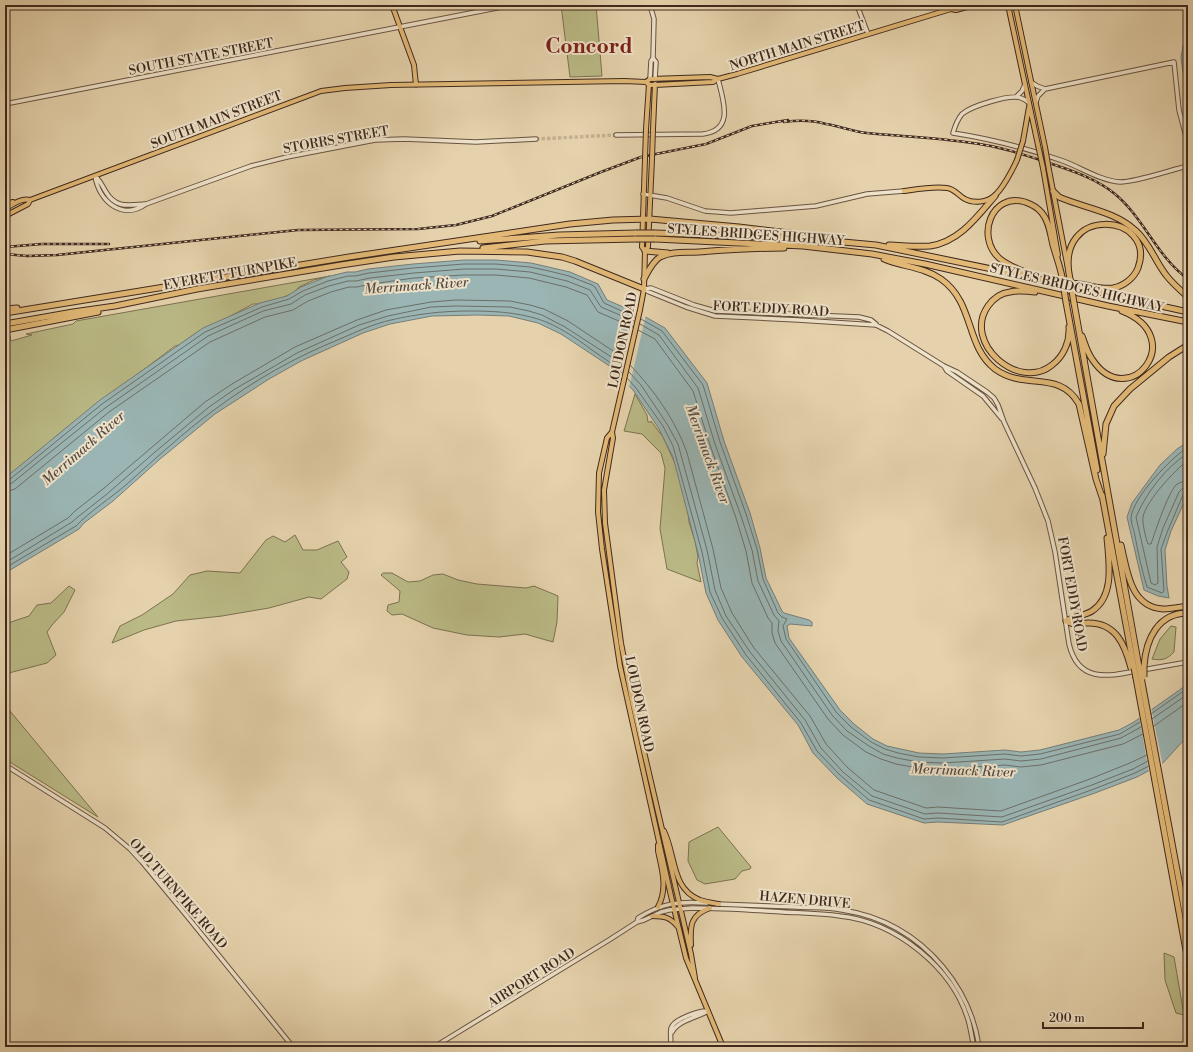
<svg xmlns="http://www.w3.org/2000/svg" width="1193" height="1052" font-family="'Libre Bodoni',serif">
  <rect width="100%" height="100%" fill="#e5d2ac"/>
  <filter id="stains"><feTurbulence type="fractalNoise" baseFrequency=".005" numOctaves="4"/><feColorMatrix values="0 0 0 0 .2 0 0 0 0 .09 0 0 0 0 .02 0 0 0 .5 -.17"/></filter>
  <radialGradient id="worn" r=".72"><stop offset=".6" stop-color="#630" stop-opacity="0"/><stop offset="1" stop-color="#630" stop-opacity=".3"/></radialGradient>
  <path fill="#baba86" stroke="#7c7252" d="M 561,5 L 596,5 L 602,76 L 570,77 Z
    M 330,276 L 314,280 L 299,287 L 294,293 L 266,304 L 253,304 L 204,330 L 196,333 L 179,345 L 175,346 L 65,429 L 54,438 L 50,444 L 5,479 L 5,337 L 10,336 L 11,341 L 32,335 L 26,334 L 73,324 L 76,321 Z
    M 635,394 L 647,415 L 648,422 L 651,422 L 651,421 L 663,437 L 678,470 L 688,512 L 689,522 L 695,541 L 698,557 L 697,563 L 701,582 L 667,569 L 660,529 L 665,468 L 661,453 L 642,434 L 624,431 Z
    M 295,535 L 303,550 L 317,550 L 338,541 L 347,557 L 341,562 L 349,572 L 347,579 L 321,599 L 309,597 L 269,608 L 222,616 L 176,621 L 144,630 L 112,643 L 120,626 L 142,615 L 173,594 L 190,575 L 207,571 L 240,573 L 266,540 L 273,536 L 285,542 Z
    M 383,573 L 392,573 L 408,582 L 420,581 L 433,575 L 443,574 L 458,580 L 477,584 L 526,588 L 534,586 L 558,596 L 557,622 L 553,642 L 525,634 L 499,637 L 467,635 L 433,628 L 402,614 L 392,615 L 387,611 L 388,605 L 399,602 L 400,591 L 381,575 Z
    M 69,586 L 75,590 L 64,612 L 52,625 L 47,632 L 56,655 L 47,663 L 5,674 L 5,626 L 11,622 L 29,616 L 37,605 L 51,603 Z
    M 1171,626 L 1176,627 L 1174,652 C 1167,659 1163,661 1152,659 L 1160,639 Z
    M 5,705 L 98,817 L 5,759 Z
    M 718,827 L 751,867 L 750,869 L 742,871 L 735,879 L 705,884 L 697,880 L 688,861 L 689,842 Z
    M 1164,953 L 1174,957 L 1184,1015 L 1176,1013 L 1165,980 Z"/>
  <path fill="#9ab5b4" stroke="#767d78" d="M 1188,5 L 1188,111 L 1181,57 L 1185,35 Z
    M 464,260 L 496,260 L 531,263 L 570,272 L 598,284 L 607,300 L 642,315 L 665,328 L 707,383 L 724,441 L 750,513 L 760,548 L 766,578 L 782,611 L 784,613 L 809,620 L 812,622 L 812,626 L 790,624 L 787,626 L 789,638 L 840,710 L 854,724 L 873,739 L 887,746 L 919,753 L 943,754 L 1005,750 L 1021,752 L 1040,750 L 1119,730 L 1134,722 L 1188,684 L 1188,738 L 1184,740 L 1163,763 L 1137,777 L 1095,793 L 1003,825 L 938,822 L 924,823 L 867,804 L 837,778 L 813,753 L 798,725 L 742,657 L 718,620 L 706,593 L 698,553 L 673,457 L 659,429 L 633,390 L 611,367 L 561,334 L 538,323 L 509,316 L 478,315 L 432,316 L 390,324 L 363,333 L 301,361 L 269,379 L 215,414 L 160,459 L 113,501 L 84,523 L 79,529 L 5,573 L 5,478 L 100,400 L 203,328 L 260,303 L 287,296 L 301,287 L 326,277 L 347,272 L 355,272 L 368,269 L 413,264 Z
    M 1188,442 L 1188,494 L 1171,531 L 1165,550 L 1167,586 L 1169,598 L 1158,596 L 1144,590 L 1127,517 L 1132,503 L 1160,465 L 1177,449 Z"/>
  <path fill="#e5d2ac" d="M 634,310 L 646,315 L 629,388 L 619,378 Z
    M 1151,707 L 1163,766 L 1149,773 L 1139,715 Z"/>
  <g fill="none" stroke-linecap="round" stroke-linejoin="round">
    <path stroke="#6c6f69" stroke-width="1" d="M 641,319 L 662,331 L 703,385 L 720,442 L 746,514 L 757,549 L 763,579 L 778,613 L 782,617 L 787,619 L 783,626 L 786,639 L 836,712 L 851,727 L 871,742 L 885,749 L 898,753 L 919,757 L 943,758 L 1005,754 L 1021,756 L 1040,754 L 1120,734 L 1140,722
      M 640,324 L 659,335 L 698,388 L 715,444 L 741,516 L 752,550 L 758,581 L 774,615 L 779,621 L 778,631 L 781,641 L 832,715 L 847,731 L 869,746 L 883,754 L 897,758 L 918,762 L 943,763 L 1005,759 L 1021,761 L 1041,759 L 1121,738 L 1141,727
      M 638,330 L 655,339 L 693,391 L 710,445 L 736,518 L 746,551 L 752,583 L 768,618 L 772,623 L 772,633 L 775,643 L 828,719 L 843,735 L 866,752 L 881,759 L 896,764 L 918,768 L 943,769 L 1005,765 L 1021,767 L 1041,765 L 1123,744 L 1143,734
      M 630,365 C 654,390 676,421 687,453 L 713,549 L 721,588 L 732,613 L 754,648 L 810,716 L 826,744 L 847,767 L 874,790 L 926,808 L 938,807 L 1001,811 L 1090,779 L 1130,763 L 1147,755
      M 629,372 L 641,385 L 667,424 L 678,444 L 707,550 L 715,590 L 726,616 L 750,652 L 805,720 L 821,748 L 843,772 L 872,796 L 925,814 L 938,813 L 1002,817 L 1092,785 L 1133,769 L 1148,761
      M 627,378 L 636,388 L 663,426 L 673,446 L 702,552 L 710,592 L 722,618 L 746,655 L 801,723 L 817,751 L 840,775 L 869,800 L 924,819 L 938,818 L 1002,822 L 1094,789 L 1135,773 L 1149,766
      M 1188,447 C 1172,457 1132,498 1131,518 C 1131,523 1134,530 1135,536 C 1138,553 1142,570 1147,587 L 1162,593 L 1164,591 L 1161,549 L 1168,530 L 1183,495 L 1185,492 L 1188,492
      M 1188,453 C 1166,467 1146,493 1136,517 L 1151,583 L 1155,585 L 1158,583 L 1157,547 L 1163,528 L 1179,492 L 1183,488 L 1188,487
      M 1188,460 C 1175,470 1146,501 1143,517 C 1142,523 1146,539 1148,544 L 1151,544 C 1155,532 1168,493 1176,485 C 1180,482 1184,481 1188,481
      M 5,481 L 9,480 L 102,404 L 205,332 L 262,307 L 289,299 L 303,291 L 328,281 L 348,276 L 355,276 L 369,273 L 413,268 L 464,264 L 496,264 L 530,267 L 549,271 L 569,276 L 592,285 L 595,287 L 604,303 L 635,317
      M 5,486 L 12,483 L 105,408 L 208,336 L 263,311 L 291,304 L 305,295 L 329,286 L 348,281 L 356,281 L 370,278 L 414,273 L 464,269 L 496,269 L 530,272 L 567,281 L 590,290 L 601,307 L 634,321
      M 5,492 L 15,489 L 109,412 L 210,342 L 265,317 L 293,310 L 308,301 L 331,292 L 349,287 L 357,287 L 371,284 L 414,278 L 464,275 L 496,275 L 529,278 L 566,287 L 587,295 L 598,312 L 633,327
      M 5,556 L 68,518 L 75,511 L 103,489 L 151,448 L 205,402 L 232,384 L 295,347 L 357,320 L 386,310 L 431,302 L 456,300 L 510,301 L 530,305 L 544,309 L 568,321 L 619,355 L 625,360
      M 5,563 L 72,522 L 79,516 L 107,494 L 155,452 L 209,407 L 235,389 L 297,353 L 359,325 L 388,316 L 431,307 L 456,306 L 510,307 L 529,311 L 542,315 L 565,327 L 616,360 L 624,367
      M 5,568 L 76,526 C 90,511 111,498 127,484 C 155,459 184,432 214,410 C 253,381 295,357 340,339 C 356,332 373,324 391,320 C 417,314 442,311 469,311 C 492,311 515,312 538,319 C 557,325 576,338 592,350 C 603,358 614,364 622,373
      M 1151,714 L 1188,688
      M 1152,719 L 1188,694
      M 1154,726 L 1188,702"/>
    <path stroke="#c4b090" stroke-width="3.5" stroke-dasharray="3.5 2" stroke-linecap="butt" d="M 536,139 L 616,135"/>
    <g stroke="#685342" stroke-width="5.5">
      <path id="minor" d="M 857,5 L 868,34
        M 653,58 L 656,62 L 655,79
        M 650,79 L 651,61 L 653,58 L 654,19 L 650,5
        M 1031,82 L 1037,86 L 1045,89 L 1174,62 L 1179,110 L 1188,144
        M 1016,97 L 1022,91 L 1025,84
        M 1036,102 L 1038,96 L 1045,89
        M 1029,103 C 1027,101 1024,99 1021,98 C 1010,94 971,106 962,114 C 957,120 955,126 953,133 C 991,139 1027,148 1063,161 C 1080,167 1101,181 1120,182 C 1137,182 1170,170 1188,166
        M 5,104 L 512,5
        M 616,135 L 703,134 C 735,130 723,100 718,79
        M 95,176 C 99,201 122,221 146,204 L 251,166 L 287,157 L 375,140 L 404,139 L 476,142 L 536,139
        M 95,176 C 101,181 102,186 106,192 C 116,209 129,205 145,204
        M 643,194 L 667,198 L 705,211 L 731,213 L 816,206 L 867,194 L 904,191
        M 644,289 L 649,292 L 686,307 L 715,316 L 798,320 L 876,325 L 888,331 L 944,366 L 957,372 L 987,392 L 994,398 L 998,405 L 1004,422 L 1035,488 L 1048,521 L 1055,552 L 1069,644 C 1078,682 1106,677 1136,671
        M 644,289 L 651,288 L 694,305 L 715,311 L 859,317 L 871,320 L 876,324
        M 944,366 L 947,371 L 983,396 L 1002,419
        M 1142,670 L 1188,662
        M 5,765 L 105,828 L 130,849 L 142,862 L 186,915 L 293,1047
        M 717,904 C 744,905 770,906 797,907 C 812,908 827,907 842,910 C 882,916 917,936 943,967 C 962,990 975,1018 979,1047
        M 637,922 L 638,918 C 662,903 679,901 707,903
        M 672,1032 C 679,1020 696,1018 708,1011
        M 434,1047 L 609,940 L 637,922 L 644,920 L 661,912 L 669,910 L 692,908 C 722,908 752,910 783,912 C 802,913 821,913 840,916 C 896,922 954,968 969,1023 C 971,1031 972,1039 974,1047
        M 671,1047 C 671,1041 670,1033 671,1028 C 674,1019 700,1010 708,1011"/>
    </g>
    <g stroke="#3f291e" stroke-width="6">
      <path id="major" d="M 392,5 L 414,65 L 416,85
        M 1008,5 L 1038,145
        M 1015,5 L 1045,147
        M 951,9 L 956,10 L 974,5
        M 646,82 L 649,85 L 655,85 L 713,82 L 718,79 L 737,74 L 951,9 L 956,5
        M 646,129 L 649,84
        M 653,129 L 655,84
        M 1023,141 L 1029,107
        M 645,159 L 642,247 L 645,251 L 644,289 L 640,310 L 612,432 L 613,438 L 604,490 L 605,523 L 621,643 L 632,700 L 691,954 L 695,978
        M 1043,168 L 1058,255
        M 1049,170 L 1068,269
        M 904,191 C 918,189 934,186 947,188 C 955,189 959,196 965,199 C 974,204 987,202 994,196 C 1002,190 1013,169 1017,160
        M 5,204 L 13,202
        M 5,209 C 13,204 21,198 30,200
        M 5,216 L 28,204 L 30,200 L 321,91 L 345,88 L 391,85 L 624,81 L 646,82 L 650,79 L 710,77 L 718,79
        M 645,251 L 648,247 L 652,159
        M 612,432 L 607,438 L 599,473 L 598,512 L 602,549 L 620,666 L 671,896 L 686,958 L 723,1047
        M 664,831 C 676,855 671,889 700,900 C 706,902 713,903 719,904
        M 658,907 C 668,888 662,870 658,851 L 658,845
        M 652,916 C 664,916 670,917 678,927
        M 691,945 C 690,926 690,915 710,908"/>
    </g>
    <g stroke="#3f291e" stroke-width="7">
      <path id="highway" d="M 1053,191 L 1059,197 C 1084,208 1114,211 1135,230 C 1149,242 1155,261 1166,275 C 1172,283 1180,290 1188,297
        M 655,233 L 802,238
        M 655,239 L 803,246 L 872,254 L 925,264 L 1108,306 L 1188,322
        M 810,239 L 876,245 L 1040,279 L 1188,312
        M 480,241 L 559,235 L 636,233
        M 889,245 C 903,246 916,247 930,246 C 959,242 977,217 995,196
        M 483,248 L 545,241 L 636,239
        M 645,251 L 668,253
        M 884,259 C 903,267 924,267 941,279 C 975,303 965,346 995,369 C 1025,391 1059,369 1079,404 L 1096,479 L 1102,497
        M 1032,275 C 1021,270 1008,266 999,258 C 976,237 991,192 1025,202 C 1031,204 1038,208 1042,213 C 1050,223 1050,234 1053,245 C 1056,256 1060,266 1062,277
        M 644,279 C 648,272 652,262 660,257 C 673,251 685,253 699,252 C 727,250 756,248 784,248
        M 1070,279 C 1053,203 1158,213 1138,268 C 1134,278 1124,286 1113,288 C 1098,290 1084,283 1070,283
        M 1035,292 C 1027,291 1018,290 1010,292 C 1001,293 993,299 988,306 C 962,343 1019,392 1052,365 C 1064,356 1070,341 1069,327
        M 1066,302 L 1097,470
        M 1074,303 L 1139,667
        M 5,309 L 17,308
        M 5,313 L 349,257 L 570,224 L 613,220 L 650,219 L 739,227 L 789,233 L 813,239
        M 5,324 L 73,312 L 115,306 L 197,289 L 341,265 L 394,257 L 460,251 L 527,252 L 562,257 L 575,261 L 644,289
        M 5,330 L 98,312
        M 1082,336 C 1085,344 1087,352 1092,359 C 1128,414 1190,338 1122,311
        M 1103,454 L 1106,424 L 1114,406 L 1130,389 L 1169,357 L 1188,345
        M 1102,495 L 1134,668
        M 1107,538 C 1109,562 1115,596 1092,611 C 1084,616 1074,616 1066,621 C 1074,626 1078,623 1087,623 C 1116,622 1125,645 1131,668
        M 1121,545 C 1127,570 1130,607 1163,609 C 1171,609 1180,607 1188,606
        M 1144,666 C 1146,639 1158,613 1188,613
        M 1141,677 L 1188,929
        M 1136,678 L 1188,961"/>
    </g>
    <use href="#minor" stroke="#eee2c9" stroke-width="3.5"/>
    <use href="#major" stroke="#e2b976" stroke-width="4"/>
    <use href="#highway" stroke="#e2b976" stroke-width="5"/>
    <g stroke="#3f291e" stroke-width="2.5">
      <path id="rail" d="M 784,122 C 798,120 812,120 826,124 C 840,126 853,132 867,133 C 907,137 946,138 985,145 C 1009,149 1032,157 1055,165 C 1076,172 1098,180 1115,194 C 1144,218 1157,257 1188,279
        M 5,247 L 42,244 L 109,244
        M 5,254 L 27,256 L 57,255 L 298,230 L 418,229 L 456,225 L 492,216 L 601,172 L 641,157 L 706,144 L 752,126 L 788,120"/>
    </g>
    <use href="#rail" stroke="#eee2c9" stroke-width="1" stroke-dasharray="3" stroke-linecap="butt"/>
    <g stroke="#3f291e" stroke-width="6" stroke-linecap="butt">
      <path id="major-bridge" d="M 1038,145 L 1043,168
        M 1045,147 L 1049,170
        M 645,159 L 646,129
        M 652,159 L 653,129
        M 1017,160 L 1023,141"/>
    </g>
    <g stroke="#3f291e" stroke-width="7" stroke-linecap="butt">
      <path id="highway-bridge" d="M 636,233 L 655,233
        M 636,239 L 655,239
        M 1062,277 L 1066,302
        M 1070,279 L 1074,303
        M 1139,667 L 1141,677
        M 1134,668 L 1136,678
        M 1144,677 L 1144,666"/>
    </g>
    <use href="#major-bridge" stroke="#e2b976" stroke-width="4"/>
    <use href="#highway-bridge" stroke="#e2b976" stroke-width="5"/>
  </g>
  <g text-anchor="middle" stroke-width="4" stroke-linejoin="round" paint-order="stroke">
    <g font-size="13" fill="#3f291e" stroke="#eee2c9">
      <text transform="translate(797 45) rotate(-17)" y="5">NORTH MAIN STREET</text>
      <text transform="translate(201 56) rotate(-11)" y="5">SOUTH STATE STREET</text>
      <text transform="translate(216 119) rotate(-21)" y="5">SOUTH MAIN STREET</text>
      <text transform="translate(336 139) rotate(-10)" y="5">STORRS STREET</text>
      <text transform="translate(756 234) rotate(4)" y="5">STYLES BRIDGES HIGHWAY</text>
      <text transform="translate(230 273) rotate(-10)" y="5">EVERETT TURNPIKE</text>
      <text transform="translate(1077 287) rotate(13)" y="5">STYLES BRIDGES HIGHWAY</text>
      <text transform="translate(771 308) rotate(3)" y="5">FORT EDDY ROAD</text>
      <text transform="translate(622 340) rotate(-78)" y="5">LOUDON ROAD</text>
      <text transform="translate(1073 594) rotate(80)" y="5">FORT EDDY ROAD</text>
      <text transform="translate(640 704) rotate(78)" y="5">LOUDON ROAD</text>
      <text transform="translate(179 893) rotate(49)" y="5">OLD TURNPIKE ROAD</text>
      <text transform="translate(805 899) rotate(5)" y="5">HAZEN DRIVE</text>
      <text transform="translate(531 977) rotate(-32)" y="5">AIRPORT ROAD</text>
    </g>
    <g font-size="14" font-style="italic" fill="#564c44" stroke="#eee2c9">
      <text transform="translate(416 285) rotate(-4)" y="5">Merrimack River</text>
      <text transform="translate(83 448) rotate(-41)" y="5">Merrimack River</text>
      <text transform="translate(708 454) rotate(70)" y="5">Merrimack River</text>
      <text transform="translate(963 770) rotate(2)" y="5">Merrimack River</text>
    </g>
    <g font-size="21" font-weight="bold" fill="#7a1f14" stroke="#eee2c9">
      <text x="589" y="53">Concord</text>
    </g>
  </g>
  <rect width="1193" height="1052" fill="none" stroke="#e5d2ac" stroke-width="20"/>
  <rect x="6" y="6" width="1181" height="1040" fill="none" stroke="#3f291e" stroke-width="2"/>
  <rect x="10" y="10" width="1173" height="1032" fill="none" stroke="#3f291e"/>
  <path d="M1043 1022v6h100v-6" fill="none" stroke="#3f291e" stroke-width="2"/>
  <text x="1049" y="1022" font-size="12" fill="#3f291e" stroke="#eee2c9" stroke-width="3" paint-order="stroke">200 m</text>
  <rect width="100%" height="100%" filter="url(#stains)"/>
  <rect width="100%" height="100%" fill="url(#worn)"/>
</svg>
